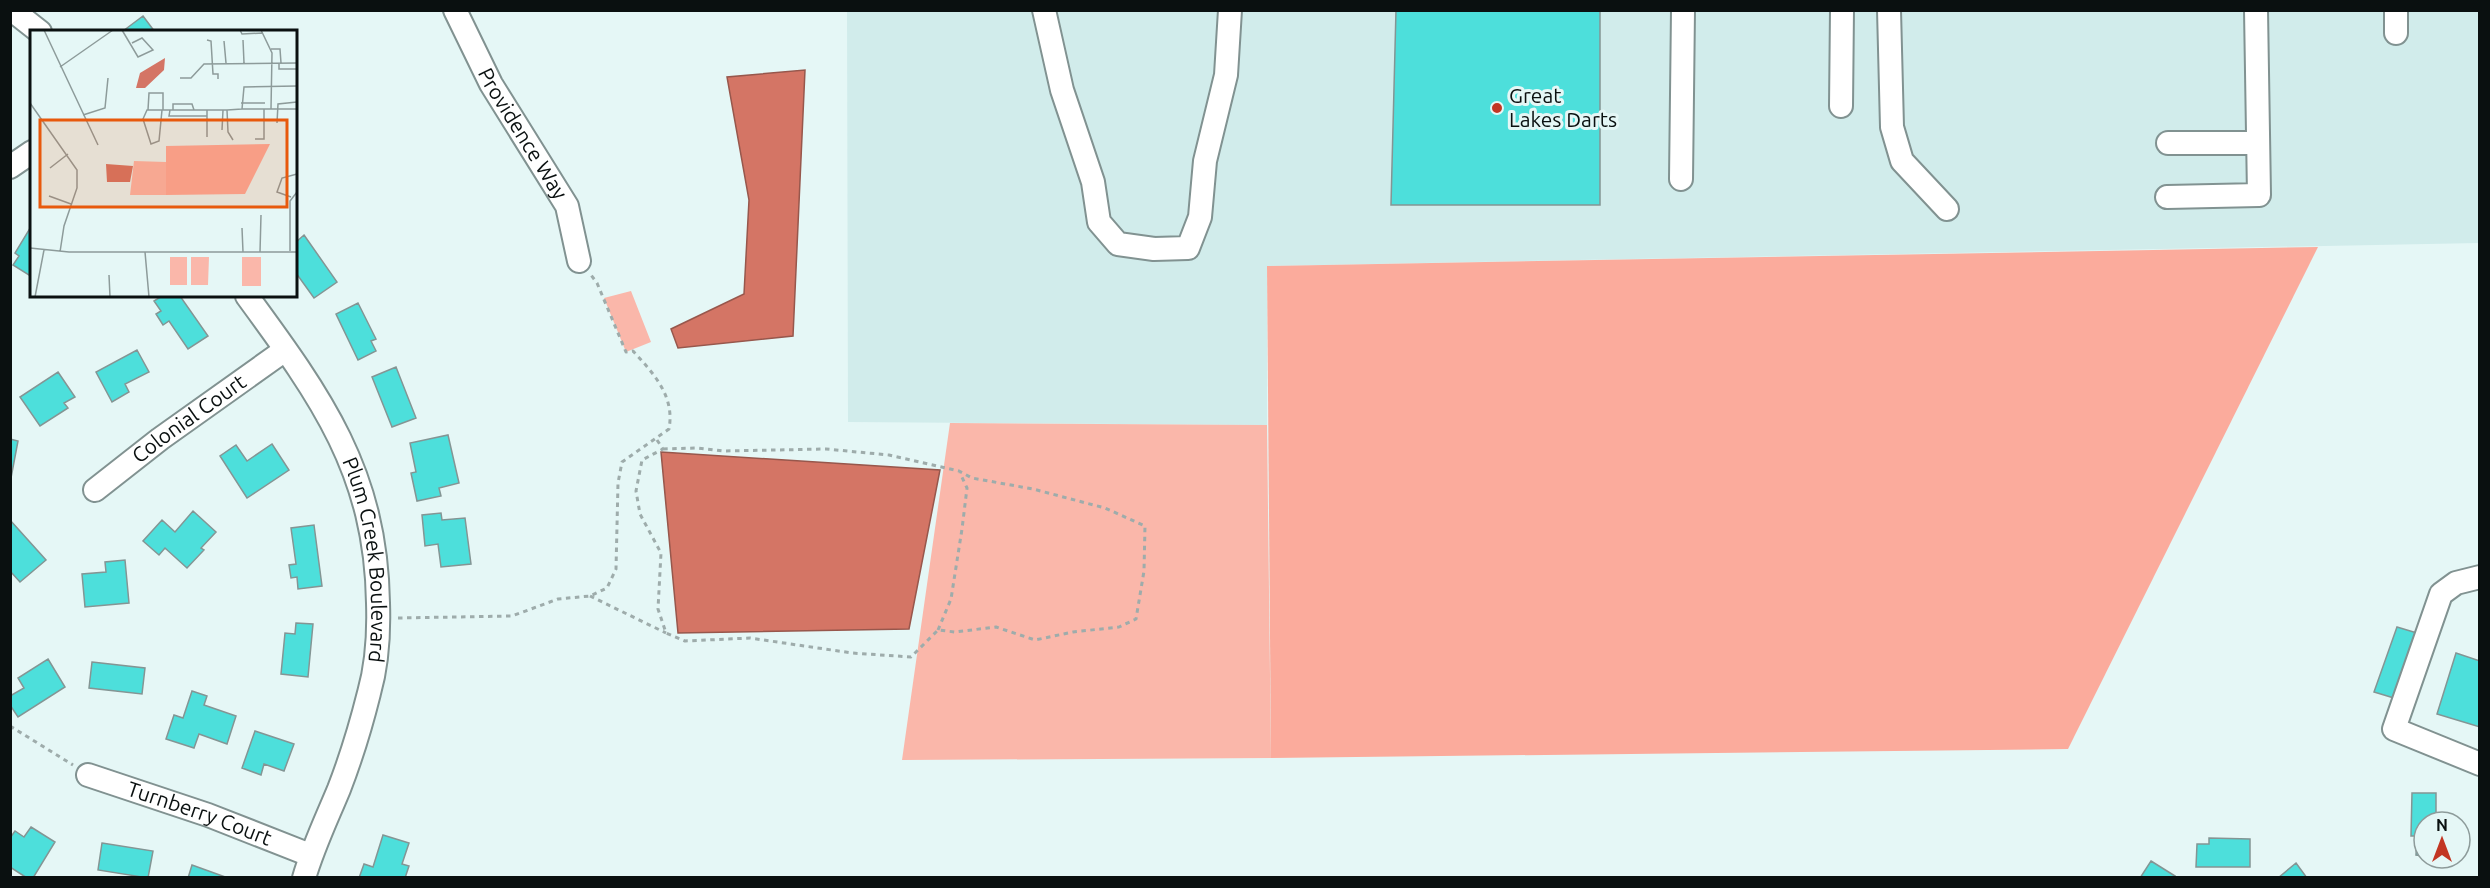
<svg xmlns="http://www.w3.org/2000/svg" width="2490" height="888" font-family="Ubuntu,sans-serif">
  <rect width="100%" height="100%" fill="#e5f7f6"/>
  <path fill="#d1eceb" d="M 847,11 L 2479,11 L 2479,243 L 1267,266 L 1267,425 L 848,422 Z"/>
  <path fill="#fab7aa" d="M 631,291 L 651,342 L 626,352 L 604,298 Z
    M 950,423 L 1267,425 L 1271,758 L 902,760 Z"/>
  <path fill="#fbab9c" d="M 2318,247 L 2068,749 L 1271,758 L 1267,266 Z"/>
  <path fill="#d47565" stroke="#97574c" stroke-width="1.5" d="M 805,70 L 793,336 L 678,348 L 671,329 L 744,294 L 749,200 L 727,77 Z
    M 661,452 L 940,470 L 909,629 L 678,633 Z"/>
  <path fill="#4ddfdb" stroke="#849594" stroke-width="1.5" d="M 1396,10 L 1600,10 L 1600,205 L 1391,205 Z
    M 143,16 L 155,32 L 123,31 Z
    M 32,225 L 32,277 L 13,265 L 19,256 L 15,253 Z
    M 304,235 L 337,282 L 314,298 L 296,273 L 296,242 Z
    M 162,296 L 180,296 L 208,336 L 188,349 L 169,321 L 163,325 L 156,314 L 161,311 L 154,301 Z
    M 358,303 L 376,339 L 371,341 L 376,351 L 358,360 L 336,314 Z
    M 137,350 L 149,372 L 125,384 L 129,392 L 112,402 L 96,372 Z
    M 396,367 L 416,418 L 392,427 L 372,377 Z
    M 58,372 L 75,397 L 64,403 L 68,408 L 40,426 L 20,397 Z
    M 448,435 L 459,483 L 439,488 L 441,496 L 417,501 L 411,473 L 416,472 L 410,443 Z
    M 10,439 L 18,441 L 11,478 L 10,478 Z
    M 272,444 L 289,470 L 247,498 L 220,456 L 236,445 L 247,461 Z
    M 193,511 L 216,532 L 201,548 L 204,550 L 187,568 L 165,548 L 159,555 L 143,541 L 162,520 L 175,532 Z
    M 441,513 L 442,520 L 465,518 L 471,564 L 441,567 L 438,544 L 425,546 L 422,515 Z
    M 10,520 L 46,560 L 20,582 L 10,571 Z
    M 314,525 L 322,586 L 298,589 L 297,577 L 291,578 L 289,565 L 296,564 L 291,528 Z
    M 125,560 L 129,603 L 85,607 L 82,574 L 106,572 L 105,562 Z
    M 296,623 L 313,624 L 308,677 L 281,674 L 285,633 L 295,634 Z
    M 2397,627 L 2417,633 L 2394,698 L 2374,692 Z
    M 2456,653 L 2480,661 L 2480,727 L 2437,714 Z
    M 48,659 L 65,687 L 18,717 L 10,705 L 10,696 L 24,688 L 18,678 Z
    M 92,662 L 145,668 L 142,694 L 89,688 Z
    M 192,691 L 207,696 L 204,705 L 236,716 L 227,744 L 199,734 L 194,748 L 166,739 L 174,715 L 183,718 Z
    M 255,731 L 294,744 L 284,771 L 264,764 L 261,775 L 242,768 Z
    M 2412,793 L 2436,793 L 2436,822 L 2424,822 L 2424,856 L 2416,855 L 2417,836 L 2411,836 Z
    M 31,827 L 55,842 L 33,878 L 27,878 L 10,867 L 10,838 L 15,831 L 24,837 Z
    M 383,835 L 409,843 L 402,864 L 409,866 L 405,878 L 359,878 L 364,864 L 373,867 Z
    M 2209,838 L 2250,839 L 2250,867 L 2196,867 L 2197,844 L 2209,844 Z
    M 102,843 L 153,851 L 148,878 L 98,870 Z
    M 2151,861 L 2175,876 L 2173,878 L 2140,878 Z
    M 2296,863 L 2307,878 L 2278,878 Z
    M 192,865 L 228,878 L 188,878 Z"/>
  <g fill="none" stroke-linecap="round" stroke-linejoin="round">
    <g stroke="#819291" stroke-width="26">
      <g id="minor">
        <path d="M 12,10 L 40,32"/>
        <path id="s1" d="M 455,10 L 491,84 L 567,206 L 579,261"/>
        <path d="M 1044,10 L 1062,90 L 1093,182 L 1099,222 L 1118,244 L 1154,249 L 1188,248 L 1200,217 L 1205,161 L 1226,75 L 1230,10"/>
        <path d="M 1889,10 L 1892,127 L 1902,161 L 1947,209"/>
        <path d="M 2396,33 L 2396,10"/>
        <path d="M 1841,106 L 1842,10"/>
        <path d="M 2168,143 L 2258,143"/>
        <path d="M 10,167 L 32,152"/>
        <path d="M 1681,179 L 1683,10"/>
        <path d="M 2167,197 L 2259,195 L 2256,10"/>
        <path id="s2" d="M 247,296 C 321,397 376,472 378,603 C 379,633 377,665 369,693 C 361,725 351,758 339,789 C 327,818 313,847 304,878"/>
        <path id="s3" d="M 95,490 L 160,439 L 285,350"/>
        <path d="M 2480,577 L 2456,583 L 2441,594 L 2394,729 L 2480,764"/>
        <path id="s4" d="M 88,775 L 208,815 L 310,855"/>
      </g>
    </g>
    <path stroke="#9eacab" stroke-width="3" stroke-dasharray="4.5 4.5" stroke-linecap="butt" d="M 657,440 L 663,449 L 642,460 L 636,491 L 640,514 L 661,553 L 658,609 L 666,633 L 685,641 L 750,638 L 852,653 L 911,657 L 938,630 L 955,632 L 996,627 L 1035,640 L 1073,632 L 1119,627 L 1136,619 L 1144,571 L 1145,526 L 1105,508 L 1033,489 L 972,478 L 959,471 L 889,455 L 826,449 L 723,451 L 698,448 L 663,449
      M 590,596 L 666,633
      M 398,618 L 512,616 L 558,599 L 590,596 L 607,588 L 616,569 L 618,483 L 622,462 L 669,429 C 675,396 654,374 633,351 L 626,352 L 597,283 L 591,275
      M 938,630 L 951,599 L 962,529 L 967,488 L 960,473
      M 10,726 L 73,765"/>
    <use href="#minor" stroke="#fff" stroke-width="22"/>
  </g>
  <circle fill="#c23623" stroke="#e5f7f6" stroke-width="2" cx="1497" cy="108" r="6"/>
  <g text-anchor="middle" stroke-width="6" stroke-linejoin="round" paint-order="stroke">
    <g font-size="21" fill="#0a1010" stroke="#e5f7f6" text-anchor="start">
      <text x="1509" y="103">Great<tspan x="1509" dy="24">Lakes Darts</tspan></text>
    </g>
    <g font-size="21" fill="#0a1010" stroke="#e5f7f6">
      <text dy="7" stroke="none"><textPath href="#s1" startOffset="141">Providence Way</textPath></text>
      <text dy="7" stroke="none"><textPath href="#s3" startOffset="118">Colonial Court</textPath></text>
      <text dy="7" stroke="none"><textPath href="#s2" startOffset="296">Plum Creek Boulevard</textPath></text>
      <text dy="7" stroke="none"><textPath href="#s4" startOffset="118">Turnberry Court</textPath></text>
    </g>
  </g>
  <g transform="translate(30 30)">
    <rect width="267" height="267" fill="#e5f7f6"/>
    <path d="M 104,131 L 136,132 L 136,165 L 100,165 ZM 140,227 L 157,227 L 157,255 L 140,255 ZM 161,227 L 179,227 L 178,255 L 161,255 ZM 212,227 L 231,227 L 231,256 L 212,256 Z" fill="#fab7aa"/>
    <path d="M 240,114 L 215,164 L 136,165 L 136,116 Z" fill="#fbab9c"/>
    <path d="M 135,28 L 134,40 L 115,58 L 106,58 L 110,43 ZM 76,134 L 103,136 L 100,152 L 77,152 Z" fill="#d47565"/>
    <path fill="none" stroke="#8d9b9a" stroke-width="1.5" d="M 14,0 L 68,115M 92,0 L 108,27 L 123,20 L 112,8 L 102,13M 210,0 L 212,4 L 233,3M 231,0 L 242,23 L 241,79M 177,10 L 181,11 L 183,44 L 188,44 L 188,49M 213,10 L 214,33M 194,11 L 196,33M 241,19 L 250,19 L 251,33M 249,33 L 249,39 L 267,39M 30,37 L 83,0M 150,48 L 161,48 L 174,34 L 267,33M 0,73 L 47,140 L 47,158 L 34,196 L 30,222M 211,73 L 235,73M 212,79 L 214,57 L 267,56M 118,80 L 119,63 L 133,63 L 133,80M 132,80 L 129,111 L 121,114 L 113,89 L 117,80 L 197,80 L 212,79 L 267,79M 140,80 L 139,86 L 177,86 L 177,80M 143,80 L 143,74 L 162,74 L 164,80M 197,80 L 198,102 L 203,110M 53,85 L 75,78 L 78,48M 247,93 L 248,74 L 267,72M 192,100 L 193,80M 177,107 L 177,86M 225,109 L 234,109 L 234,79M 20,138 L 38,124M 19,166 L 41,174M 261,167 L 247,162 L 252,148 L 267,144M 212,198 L 213,222M 0,218 L 39,222 L 267,222M 260,221 L 260,171 L 267,162M 115,222 L 119,267M 230,222 L 231,185M 79,245 L 80,267M 5,267 L 14,220"/>
    <path fill="#e8590c" fill-opacity="0.15" stroke="#e8590c" stroke-width="3" d="M 10,90 L 257,90 L 257,177 L 10,177 Z"/>
    <rect width="267" height="267" fill="none" stroke="#0a1010" stroke-width="3"/>
  </g>
  <rect width="2490" height="888" fill="none" stroke="#0a1010" stroke-width="24"/>
  <g transform="translate(2442 840)"><circle r="28" fill="#e5f7f6" stroke="#8d9b9a" stroke-width="1.5"/>
  <path d="M0-4.5L10 22L0 15L-10 22Z" fill="#c23623"/>
  <text y="-9" font-size="16" font-weight="bold" text-anchor="middle" fill="#0a1010">N</text>
  </g>
</svg>
